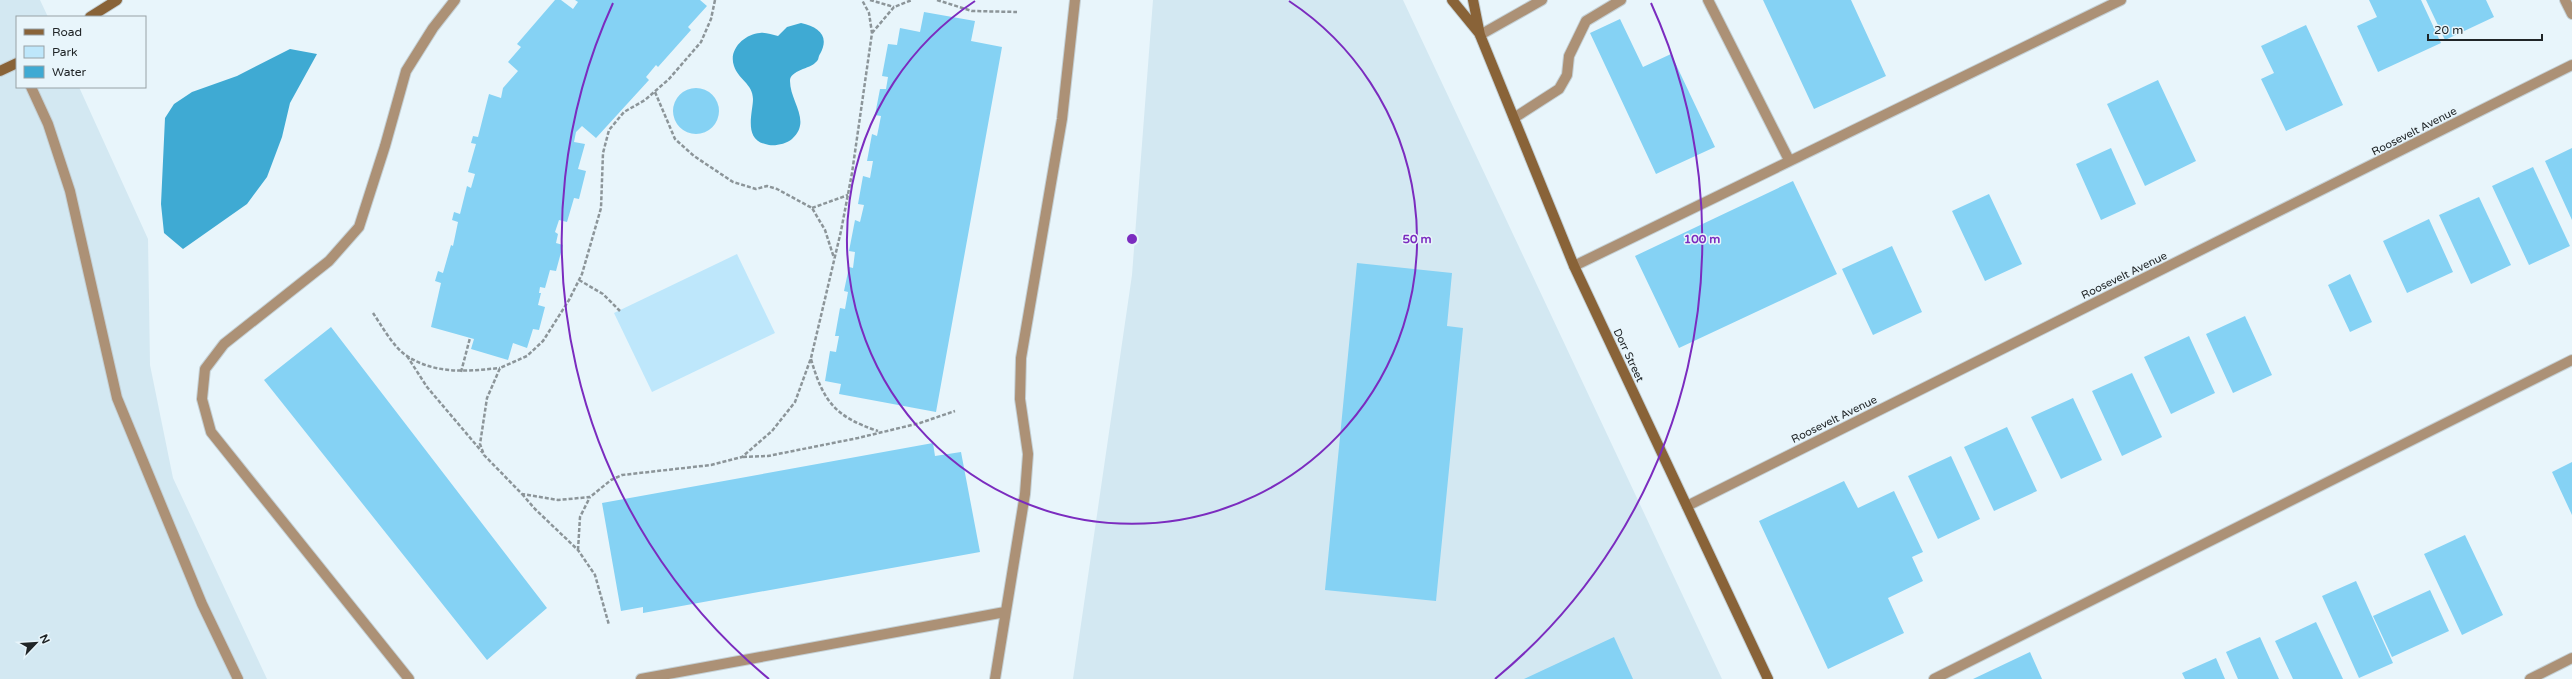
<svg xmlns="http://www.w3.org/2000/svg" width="2572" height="679" font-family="'Varela Round',sans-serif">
  <rect width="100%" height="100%" fill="#e8f5fb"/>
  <path fill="#d3e8f2" d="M 0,0 L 40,0 L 48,17 L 17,17 L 17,87 L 79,87 L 148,239 L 150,365 L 173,478 L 267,679 L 0,679 Z
    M 1153,0 L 1403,0 L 1722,679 L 1073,679 L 1132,275 Z"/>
  <path fill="#bee7fb" d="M 737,254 L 775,333 L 652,392 L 614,313 Z"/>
  <path fill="#3faad3" d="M 801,23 C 819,27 830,36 820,54 C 818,57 819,60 816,62 C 810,69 790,70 790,81 C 790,102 812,121 792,139 C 786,144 776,146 769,145 C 742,141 753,113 753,99 C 753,84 738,79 734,66 C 728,49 745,34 760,33 C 766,32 772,35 778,36 L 787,27 Z
    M 290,49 L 317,54 L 290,103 L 282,137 L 267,177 L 247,204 L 183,249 L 164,233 L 161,204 L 165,118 L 174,104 L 192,92 L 237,76 Z"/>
  <path fill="#85d2f4" d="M 555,0 L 561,0 L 573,9 L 578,2 L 575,0 L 700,0 L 707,6 L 688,27 L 691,30 L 658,67 L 656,65 L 646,77 L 649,80 L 596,138 L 582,126 L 576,132 L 574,142 L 585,144 L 578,169 L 586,171 L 579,199 L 574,198 L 567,222 L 559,220 L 555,232 L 558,234 L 556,243 L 563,245 L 556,271 L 550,270 L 545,288 L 540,287 L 539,293 L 541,293 L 538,305 L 545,307 L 539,330 L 533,329 L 527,348 L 513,343 L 508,360 L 471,349 L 474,339 L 431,327 L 441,283 L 435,281 L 438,271 L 443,273 L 451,245 L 453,246 L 458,222 L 452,220 L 454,212 L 460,214 L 467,186 L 471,188 L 475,174 L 468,172 L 476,144 L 471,143 L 473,136 L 478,137 L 489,94 L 501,98 L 503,88 L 518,71 L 508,62 L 521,47 L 517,44 Z
    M 1763,0 L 1851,0 L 1886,76 L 1814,109 Z
    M 2369,0 L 2421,0 L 2441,43 L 2378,72 L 2357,26 L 2377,17 Z
    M 2426,0 L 2486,0 L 2494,17 L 2445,40 Z
    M 924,12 L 975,21 L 971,41 L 1002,47 L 936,412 L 839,394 L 841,384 L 825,381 L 830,351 L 836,352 L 839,336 L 835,336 L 840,308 L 845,309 L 848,292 L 844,291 L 849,267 L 853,268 L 855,252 L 849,251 L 855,220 L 860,222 L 864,205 L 858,204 L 863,176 L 870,178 L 873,161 L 867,161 L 872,134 L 877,136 L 881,116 L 875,115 L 880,89 L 886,89 L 888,77 L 882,76 L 888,44 L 897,45 L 900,28 L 920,32 Z
    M 1620,19 L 1643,67 L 1671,54 L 1715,147 L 1656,174 L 1590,33 Z
    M 2306,25 L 2343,105 L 2286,131 L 2261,79 L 2274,73 L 2261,46 Z
    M 2158,80 L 2196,161 L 2145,186 L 2107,104 Z
    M673 111a23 23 0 1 1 46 0a23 23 0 1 1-46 0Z
    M 2111,148 L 2136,204 L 2101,220 L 2076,164 Z
    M 2572,148 L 2572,220 L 2545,161 Z
    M 2533,167 L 2570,246 L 2529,265 L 2492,186 Z
    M 1793,181 L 1837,274 L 1679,348 L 1635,256 Z
    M 1989,194 L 2022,264 L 1985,281 L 1952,211 Z
    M 2479,197 L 2511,265 L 2471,284 L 2439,215 Z
    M 2429,219 L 2453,272 L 2407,293 L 2383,241 Z
    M 1892,246 L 1922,312 L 1873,335 L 1842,269 Z
    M 1357,263 L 1452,273 L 1447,326 L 1463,328 L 1436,601 L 1325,590 Z
    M 2350,274 L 2372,322 L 2350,332 L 2328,285 Z
    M 2245,316 L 2272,375 L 2233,393 L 2206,334 Z
    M 331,327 L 547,608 L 487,660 L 264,380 Z
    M 2189,336 L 2215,393 L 2171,414 L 2144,357 Z
    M 2132,373 L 2162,437 L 2122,456 L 2092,391 Z
    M 2073,398 L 2102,460 L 2061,479 L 2031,417 Z
    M 2007,427 L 2037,491 L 1994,511 L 1964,447 Z
    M 933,443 L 935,456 L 961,452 L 980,552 L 643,613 L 643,607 L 621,611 L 602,503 Z
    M 1951,456 L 1980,519 L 1938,539 L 1908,476 Z
    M 2572,462 L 2572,515 L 2552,472 Z
    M 1844,481 L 1858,508 L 1894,491 L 1923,552 L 1912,557 L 1923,581 L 1888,598 L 1904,633 L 1828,669 L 1759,521 Z
    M 2465,535 L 2503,615 L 2462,635 L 2424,554 Z
    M 2356,581 L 2393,663 L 2359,678 L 2322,596 Z
    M 2430,590 L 2449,631 L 2392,657 L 2373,616 Z
    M 2316,622 L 2343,679 L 2293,679 L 2275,641 Z
    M 1614,637 L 1633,679 L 1524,679 Z
    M 2260,637 L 2279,679 L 2238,679 L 2226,652 Z
    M 2030,652 L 2042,679 L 1973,679 Z
    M 2216,658 L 2225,679 L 2185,679 L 2182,673 Z"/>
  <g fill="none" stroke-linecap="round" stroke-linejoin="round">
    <g stroke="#c4d0d5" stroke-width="12">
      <path id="lane" d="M 1708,0 L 1789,160
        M 31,87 L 48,124 L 70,191 L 117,398 L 202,604 L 238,679
        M 1514,118 L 1559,89 L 1567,75 L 1569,56 L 1586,21 L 1621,0
        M 1574,266 L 2121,0
        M 409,679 L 211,432 L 202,399 L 205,369 L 224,344 L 329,261 L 359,227 L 385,146 L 406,71 L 433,28 L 455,0
        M 641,679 L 1005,612
        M 995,679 L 1025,494 L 1028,454 L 1020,399 L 1021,358 L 1062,119 L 1075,0
        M 1934,679 L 2572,360"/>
    </g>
    <g stroke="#c4d0d5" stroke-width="12">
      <path id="street" d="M 2565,0 L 2572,14
        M 1480,35 L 1542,0
        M 1687,506 L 2572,65
        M 2530,679 L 2572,658"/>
    </g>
    <g stroke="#c4d0d5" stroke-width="12">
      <path id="secondary" d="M 1452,0 L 1479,33
        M 1473,0 L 1480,35 L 1574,266 L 1768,679
        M 90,17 L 117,0
        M 0,71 L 17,63"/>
    </g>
    <path stroke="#8c9599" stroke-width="2.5" stroke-dasharray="4 2" stroke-linecap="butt" d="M 715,0 L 711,19 L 701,42 L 669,79 L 645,100 L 624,112 L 609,130 L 603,153 L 601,208 L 582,274 L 569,300 L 543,341 L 527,356 L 500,368 L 487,398 L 480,444 L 484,455 L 522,494 L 558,500 L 590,497 L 611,480 L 622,475 L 711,465 L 742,457 L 772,431 L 795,402 L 811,358 L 841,231 L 852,173 L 872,33 L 869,13 L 862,0
      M 870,0 L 894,7
      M 937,0 L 972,11 L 1017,12
      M 872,33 L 894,7 L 912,0
      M 655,92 L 675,139 L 694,156 L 733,182 L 756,189 L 767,186 L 777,189 L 812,208 L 825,230 L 834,258
      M 812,208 L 848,195
      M 579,280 L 603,294 L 620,311
      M 373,313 C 382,326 393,347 407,356 C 436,375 469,371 500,368
      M 407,356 L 427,387 L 483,453
      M 811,359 C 823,401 835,417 878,431
      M 461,372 L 470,338
      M 743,457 L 768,456 L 858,438 L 920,423 L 955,411
      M 522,494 L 535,509 L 578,550 L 595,575 L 609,625
      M 578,550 L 580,517 L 590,497"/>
    <use href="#lane" stroke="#ac9176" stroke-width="10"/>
    <use href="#street" stroke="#ac9176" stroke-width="10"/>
    <use href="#secondary" stroke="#896338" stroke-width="10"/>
  </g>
  <g fill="none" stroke="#7b2cbf" stroke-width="2">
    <path d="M1289 1A285 285 0 1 1 975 1"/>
    <path d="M769 679A570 570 0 0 1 613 3M1651 3A570 570 0 0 1 1495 679"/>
  </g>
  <g text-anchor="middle" stroke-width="3" stroke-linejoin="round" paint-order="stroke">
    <g font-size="11" fill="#202527" stroke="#e8f5fb">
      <text transform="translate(2414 131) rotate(-27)" y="4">Roosevelt Avenue</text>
      <text transform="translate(2124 275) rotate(-26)" y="4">Roosevelt Avenue</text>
      <text transform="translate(1629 355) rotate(65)" y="4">Dorr Street</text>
      <text transform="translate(1834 419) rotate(-26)" y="4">Roosevelt Avenue</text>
    </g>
  </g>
  <circle cx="1132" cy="239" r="6" fill="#7b2cbf" stroke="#e8f5fb" stroke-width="2"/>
  <g font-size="12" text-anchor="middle" font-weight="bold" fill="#7b2cbf" stroke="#e8f5fb" stroke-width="3" stroke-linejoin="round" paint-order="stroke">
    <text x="1417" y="243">50 m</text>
    <text x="1702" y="243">100 m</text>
  </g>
  <rect x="16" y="16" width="130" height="72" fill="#e8f5fb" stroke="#98a2a6"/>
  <rect x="24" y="29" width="20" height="6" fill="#896338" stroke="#98a2a6"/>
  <text x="52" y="36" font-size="12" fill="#202527">Road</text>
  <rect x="24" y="46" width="20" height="12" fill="#bee7fb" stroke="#98a2a6"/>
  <text x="52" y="56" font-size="12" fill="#202527">Park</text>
  <rect x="24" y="66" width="20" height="12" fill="#3faad3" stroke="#98a2a6"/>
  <text x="52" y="76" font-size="12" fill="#202527">Water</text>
  <g transform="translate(36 643) rotate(65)" stroke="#e8f5fb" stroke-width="3" paint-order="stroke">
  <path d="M0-3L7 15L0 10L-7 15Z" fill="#202527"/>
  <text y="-6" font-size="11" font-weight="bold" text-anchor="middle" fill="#202527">N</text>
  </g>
  <path d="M2428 34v6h114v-6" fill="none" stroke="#202527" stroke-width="2"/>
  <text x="2434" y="34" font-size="12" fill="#202527" stroke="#e8f5fb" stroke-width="3" paint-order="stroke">20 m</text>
</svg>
